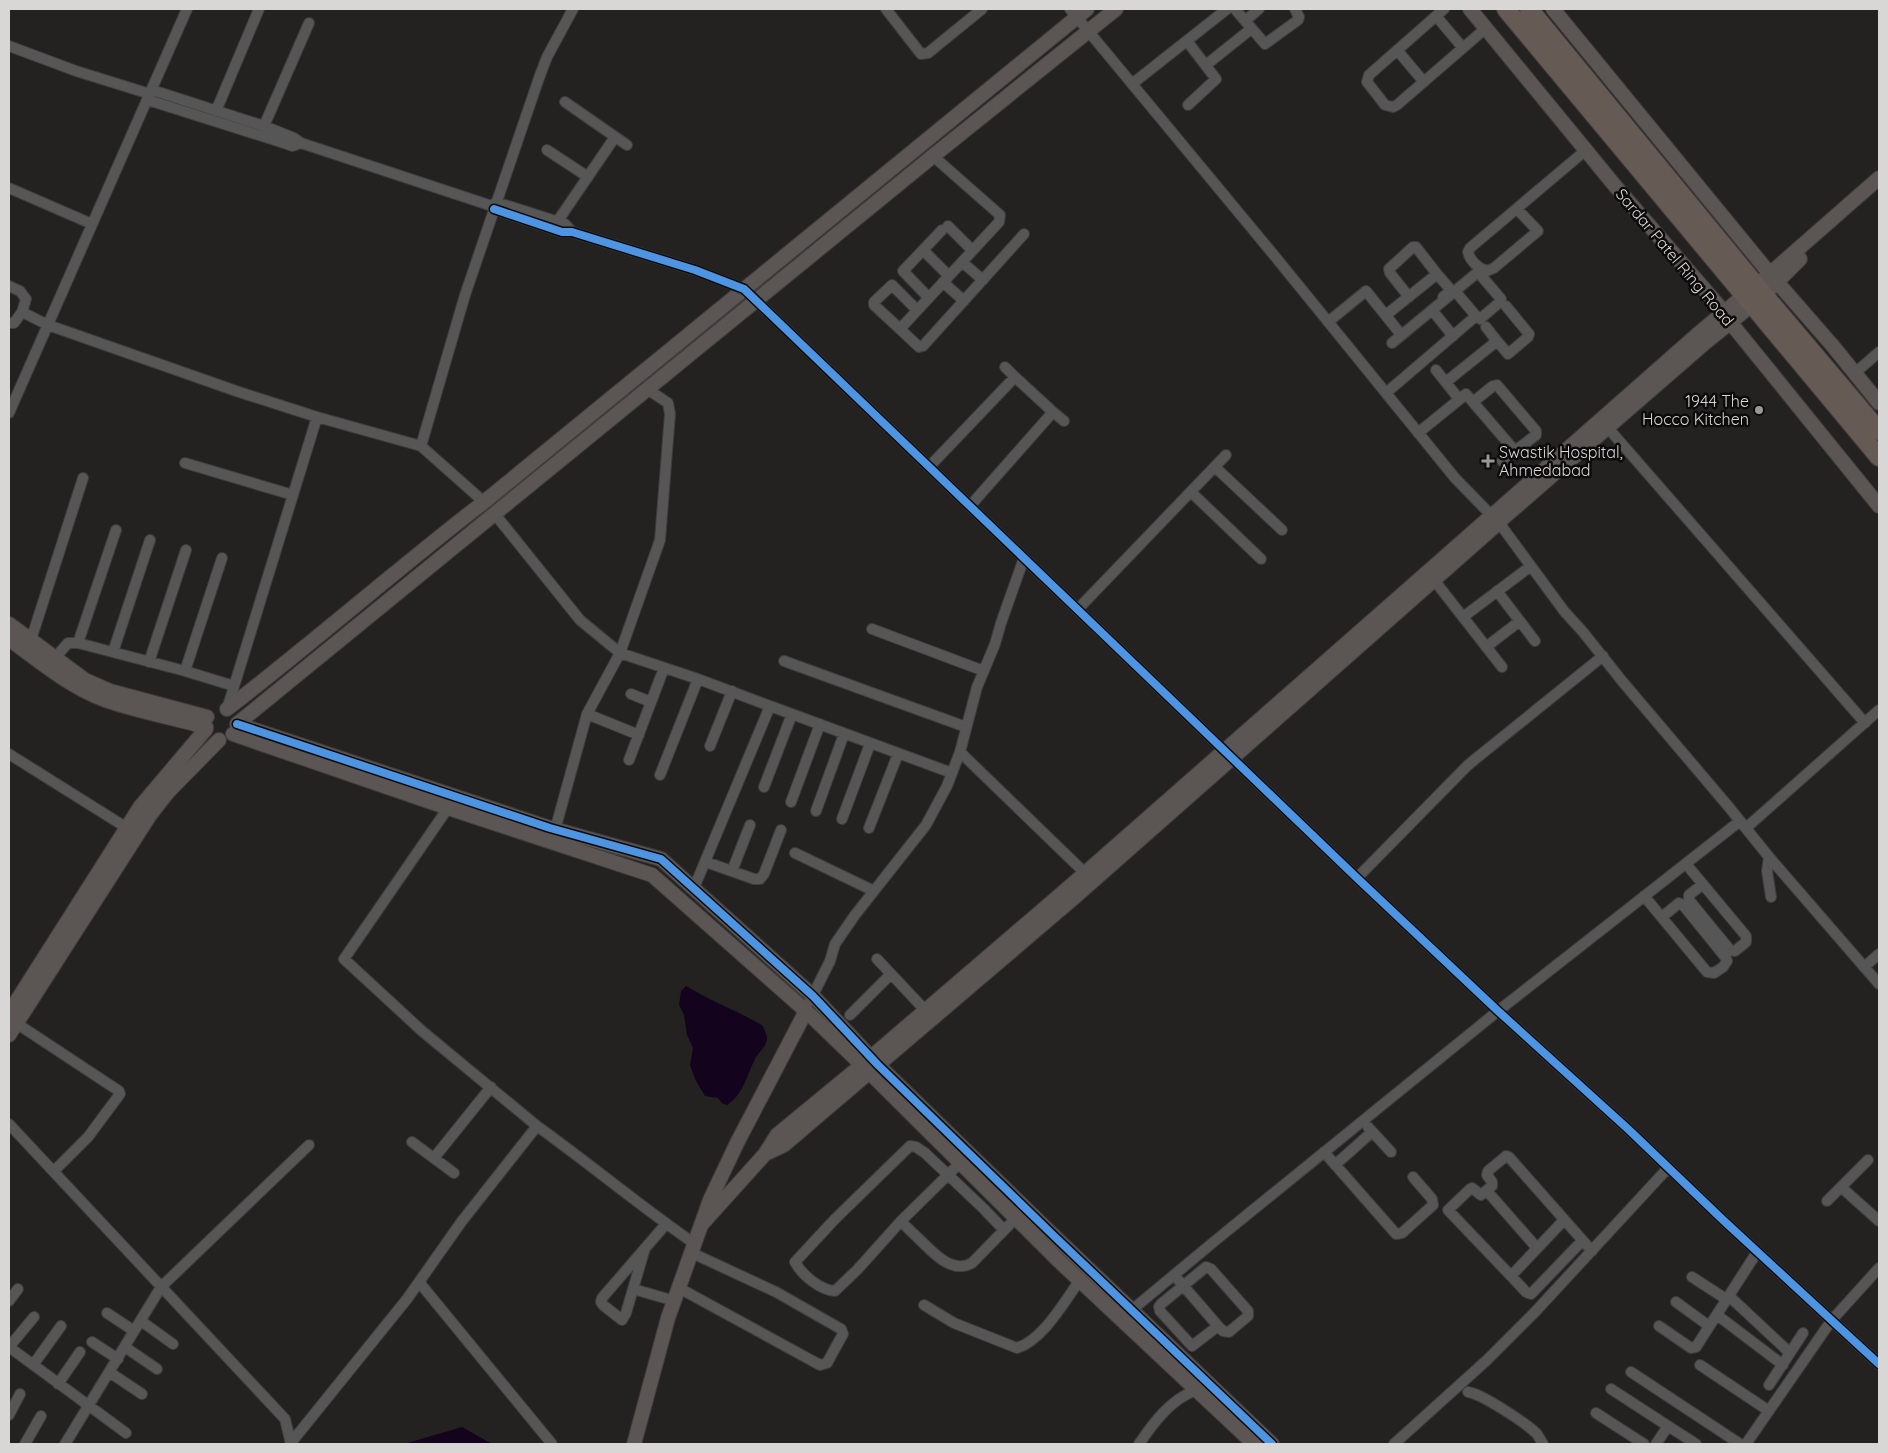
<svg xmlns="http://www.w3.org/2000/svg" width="1888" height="1453" font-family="Quicksand,sans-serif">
  <rect width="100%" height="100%" fill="#242121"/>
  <path fill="#13031c" d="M 686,986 C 711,1001 737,1011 762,1025 C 764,1028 766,1033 767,1037 C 768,1045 760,1051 756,1057 C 747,1074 744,1094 727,1105 L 722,1103 L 718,1098 L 705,1096 L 696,1081 L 690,1065 L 693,1048 L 687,1035 L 684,1015 L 679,1005 L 681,991 Z
    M 462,1427 L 492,1444 L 404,1444 Z"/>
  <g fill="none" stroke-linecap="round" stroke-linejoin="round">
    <g stroke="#3e3c3c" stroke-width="12">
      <path id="street" d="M 886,9 L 921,54 L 928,53 L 982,9
        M 1070,9 L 1273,254 L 1455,478 L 1490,514
        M 1235,9 L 1265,44 L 1298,20 L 1299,17 L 1295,9
        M 1444,9 L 1369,75 L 1367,82 L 1385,105 L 1393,107 L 1397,105 L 1486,28
        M 1436,16 L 1463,48
        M 1245,21 L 1259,9
        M 1187,41 L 1216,79 L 1188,105
        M 9,46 L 76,71 L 150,94
        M 1397,50 L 1424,82
        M 1206,65 L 1251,29
        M 1132,84 L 1227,9
        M 152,90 L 264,126 L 294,138 L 301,143 L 495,207
        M 148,100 L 287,144 L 292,146 L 301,143
        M 565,102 L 627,145
        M 216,111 L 259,9
        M 264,126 L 309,23
        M 547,150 L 588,177
        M 933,156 L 1000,215 L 999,222 L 900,329 L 919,347 L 923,346 L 1024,234
        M 9,188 L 92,224
        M 496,202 L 565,224 L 572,232
        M 494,209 L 562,232 L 572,232 L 695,270 L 744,289 L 1357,878 L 1498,1011 L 1628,1129 L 1723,1220 L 1879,1364
        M 1517,209 L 1538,231 L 1494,268 L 1487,271 C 1479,269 1470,261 1468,252 L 1470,248 L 1586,150
        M 557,222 L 615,137
        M 948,226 L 972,250
        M 923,250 L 949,276
        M 962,262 L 983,280
        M 943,282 L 964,301
        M 9,286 L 20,291 L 26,299 L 22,312 L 14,323 L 9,323
        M 1455,291 L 1476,316
        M 1409,297 L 1390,273 L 1389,269 L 1413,247 L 1416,247 L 1437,274
        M 929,298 L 903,271 L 942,230
        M 1432,310 L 1453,336
        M 22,312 L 48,325 L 239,392 L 317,417 L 227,709
        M 1386,315 L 1437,274 L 1450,289 L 1449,292 L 1443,297
        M 1328,322 L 1366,291 L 1399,332
        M 1486,327 L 1497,341
        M 900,329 L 874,305 L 874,302 L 892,285 L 917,310
        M 1005,367 L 1015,377
        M 1436,370 L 1459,399
        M 1855,373 L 1879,352
        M 1446,382 L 1497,341 L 1508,354 L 1528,337 L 1529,334 L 1506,306
        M 647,389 L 668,403 L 670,414 L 660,540 L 620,653 L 698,679 L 660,775
        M 1386,393 L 1476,316 L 1480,319 L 1500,302 L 1501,299 L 1478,272 L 1392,343
        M 1473,402 L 1493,386 L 1497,385 L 1536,431 L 1536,435 L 1515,451
        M 1053,412 L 1064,421
        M 9,413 L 187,9
        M 317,417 L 421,446 L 484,502
        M 1608,428 L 1865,723
        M 1418,433 L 1466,394 L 1515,451 L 1502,461
        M 421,446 L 465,295 L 539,78 L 547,57 L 573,9
        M 185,463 L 293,495
        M 929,467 L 1015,377 L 1053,412 L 970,506
        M 1215,467 L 1282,530
        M 1191,492 L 1261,559
        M 494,513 L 580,620 L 620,653 L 587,714 L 555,830
        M 1500,524 L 1564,611 L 1583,632 L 1622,681 L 1728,806 L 1769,857 L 1879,984
        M 116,530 L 78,643 L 185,671 L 234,686
        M 1434,580 L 1502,667
        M 1497,591 L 1535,641
        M 1078,609 L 1226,455
        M 1463,617 L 1531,566
        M 872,629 L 984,671
        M 29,646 L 83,478
        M 1486,647 L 1520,621
        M 113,652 L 150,540
        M 54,659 L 68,643 L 78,643
        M 784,661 L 966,727
        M 149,662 L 186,550
        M 185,671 L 222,558
        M 631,694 L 651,702
        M 770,706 L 952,773
        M 587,714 L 639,735
        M 710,746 L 732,691
        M 960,752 L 1085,873
        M 9,754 L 127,828
        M 629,760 L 664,668
        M 764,787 L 792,714
        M 791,802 L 820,724
        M 448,808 L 344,959 L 422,1031 L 537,1126
        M 816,811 L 844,734
        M 842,819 L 870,744
        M 869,828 L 898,754
        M 1746,828 L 1879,710
        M 795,853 L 874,891
        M 1769,857 L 1767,871 L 1771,897
        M 706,862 L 754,879 L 760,879 L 764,874 L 781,830
        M 1686,864 L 1746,936 L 1746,942 L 1735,951 L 1730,950 L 1689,900 L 1689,895 L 1703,884
        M 732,871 L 750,825
        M 1357,878 L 1468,765 L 1603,656
        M 694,888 L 770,706 L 698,679
        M 1644,896 L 1707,972 L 1714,973 L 1723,967 L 1727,961 L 1726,958 L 1683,905 L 1679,903 L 1662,917
        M 877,959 L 925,1010
        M 1864,967 L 1879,954
        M 810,1001 L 830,961 L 835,944 L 855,915 L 926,825 L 947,786 L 960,752 L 977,687 L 995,644 L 1001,623 L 1024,558
        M 850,1015 L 891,974
        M 16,1023 L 119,1091 L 120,1094 L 88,1137 L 54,1171
        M 9,1124 L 285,1419 L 291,1444
        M 1368,1127 L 1391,1152
        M 412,1142 L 454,1173
        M 1324,1152 L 1396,1234 L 1402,1233 L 1433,1205 L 1432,1199 L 1413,1177
        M 434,1158 L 491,1087
        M 1335,1165 L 1372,1132
        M 1841,1187 L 1879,1221
        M 1487,1191 L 1537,1248
        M 1827,1201 L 1868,1160
        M 1564,1220 L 1511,1276 L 1526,1292 L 1531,1294 L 1582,1241
        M 901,1221 L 960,1163
        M 1004,1230 L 984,1209 L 925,1153 L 916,1147 L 910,1146 L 835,1219 L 795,1262 C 802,1275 820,1290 835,1291 L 857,1270 L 901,1221 C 906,1227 912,1232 918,1238 C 932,1251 951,1275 972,1263 L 1016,1218
        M 645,1248 L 626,1313 L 622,1320 L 603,1305 L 601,1302 L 602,1298 L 666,1224
        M 1174,1275 L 1218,1326 L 1223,1331 L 1229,1332 L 1248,1316 L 1248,1311 L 1211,1269 L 1206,1267 L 1161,1304 L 1159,1307 L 1160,1311 L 1192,1346 L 1218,1326
        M 1511,1276 L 1448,1210 L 1470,1189 L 1472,1188 L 1481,1195 L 1492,1186 L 1492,1182 L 1487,1175 L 1488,1171 L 1506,1156 L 1509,1157 L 1592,1251
        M 1692,1277 L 1726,1299
        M 419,1282 L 552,1444
        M 679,1288 L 820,1365 L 827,1363 L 843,1334 L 841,1329 L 776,1292 L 692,1253
        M 633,1289 L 675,1301
        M 1729,1296 L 1790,1353
        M 9,1301 L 18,1289
        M 1676,1302 L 1709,1326
        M 924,1305 L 954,1323 L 1017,1348 C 1043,1340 1064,1302 1080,1280
        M 107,1313 L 134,1331
        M 1127,1314 L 1216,1240 L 1498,1011 L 1740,821
        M 1717,1315 L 1783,1365
        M 34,1317 L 9,1347 L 126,1433
        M 141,1321 L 173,1344
        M 1659,1326 L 1691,1348 L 1696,1347 L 1757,1252
        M 92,1342 L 118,1359
        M 125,1347 L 157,1369
        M 33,1365 L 61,1326
        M 1700,1365 L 1769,1411
        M 109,1372 L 142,1394
        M 1631,1372 L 1740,1444
        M 58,1384 L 80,1352
        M 1769,1385 L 1803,1333
        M 1611,1389 L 1668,1426
        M 1468,1392 C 1482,1394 1526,1423 1537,1434 C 1539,1437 1541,1441 1543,1444
        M 1596,1413 L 1644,1444
        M 9,1415 L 20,1394
        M 25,1444 L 41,1416
        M 65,1444 L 161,1287 L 309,1145
        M 290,1444 L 407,1299 L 462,1221 L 537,1126 C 590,1164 640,1206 695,1244
        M 1139,1444 C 1154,1422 1170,1400 1196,1390
        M 1394,1444 L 1487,1360 L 1535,1312 L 1668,1168
        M 1656,1444 L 1668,1426 L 1696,1444
        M 1746,1444 L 1831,1321 L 1879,1268"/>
    </g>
    <g stroke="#3e3c3c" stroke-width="16">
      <path id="secondary" d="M 1470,9 L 1616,187 L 1724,312 L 1730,322 L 1879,506
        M 1553,9 L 1770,274 L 1832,345 L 1879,403
        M 1496,512 L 1698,334 L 1757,285 L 1879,178
        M 1502,519 L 1706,342 L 1764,295 L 1800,259
        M 9,624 L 85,680 L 110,691 L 207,717
        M 9,639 C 39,661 70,687 105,700 C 136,711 174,718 206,727
        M 227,709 C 314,642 397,569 484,502 L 1087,9
        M 237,724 L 550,828 L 661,859 L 813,996 L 878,1065 L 1053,1235 L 1272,1444
        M 237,724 L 933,156 L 1116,9
        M 233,734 L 448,808 L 652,875 L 806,1011 L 862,1065 L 1059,1261 L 1254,1444
        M 9,1013 L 140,807 L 206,729
        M 9,1035 L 150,815 L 168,792 L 219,740
        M 765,1154 L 784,1145 L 1076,896 L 1495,526
        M 702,1224 L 765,1154 L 777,1135 L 862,1065 L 1075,882 L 1489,518
        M 634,1444 L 668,1318 L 710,1200 L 737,1143 L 806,1011"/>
    </g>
    <g stroke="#3e3c3c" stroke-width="20">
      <path id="highway" d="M 1506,9 L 1879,457
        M 1529,9 L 1764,295 L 1879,431"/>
    </g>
    <use href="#street" stroke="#575656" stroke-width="10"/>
    <use href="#secondary" stroke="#5b5653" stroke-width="14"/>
    <use href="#highway" stroke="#665a55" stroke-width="18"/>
    <g stroke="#0c0a0a" stroke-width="11">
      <path id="cycleway" d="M 494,209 L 562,232 L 572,232 L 695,270 L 744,289 L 1357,878 L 1498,1011 L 1628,1129 L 1723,1220 L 1879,1364
        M 237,724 L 550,828 L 661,859 L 813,996 L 878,1065 L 1053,1235 L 1272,1444"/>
    </g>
    <use href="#cycleway" stroke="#4d94e3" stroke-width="8"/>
  </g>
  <g fill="#9a9797" stroke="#0c0a0a" stroke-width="2">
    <circle cx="1759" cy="410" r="5"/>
    <path d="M1485.5 453.5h5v5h5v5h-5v5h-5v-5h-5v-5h5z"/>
  </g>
  <g text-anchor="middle" stroke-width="5" stroke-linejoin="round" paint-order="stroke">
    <g font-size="16" fill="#d9d6d6" stroke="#0c0a0a">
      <text transform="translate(1675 257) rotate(50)" y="6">Sardar Patel Ring Road</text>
    </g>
    <g font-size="16" fill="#d9d6d6" stroke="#0c0a0a" text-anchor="end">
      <text x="1749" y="407">1944 The<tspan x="1749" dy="18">Hocco Kitchen</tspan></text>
      <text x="1499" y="458" text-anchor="start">Swastik Hospital,<tspan x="1499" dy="18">Ahmedabad</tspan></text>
    </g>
  </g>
  <rect width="1888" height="1453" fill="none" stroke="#d9d6d6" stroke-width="20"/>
</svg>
